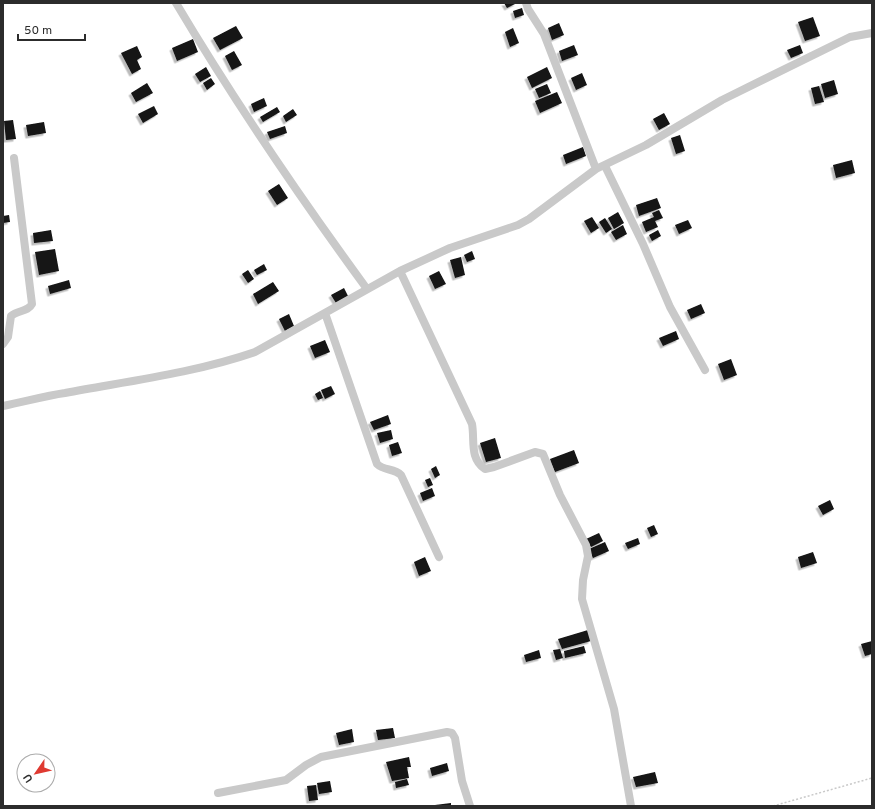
<svg xmlns="http://www.w3.org/2000/svg" width="875" height="809" font-family="Overpass,sans-serif">
  <defs>
    <filter id="shadow"><feDropShadow dx="-2.5" dy="2.5" stdDeviation="0" flood-color="#0004"/></filter>
  </defs>
  <rect width="100%" height="100%" fill="#fff"/>
  <path fill="#131313" filter="url(#shadow)" d="M 504,3 L 517,3 L 507,8 Z
    M 522,8 L 524,15 L 515,18 L 513,11 Z
    M 813,17 L 820,36 L 805,41 L 798,22 Z
    M 559,23 L 564,35 L 552,40 L 548,28 Z
    M 236,26 L 243,38 L 220,50 L 213,38 Z
    M 513,28 L 519,43 L 510,47 L 505,32 Z
    M 193,39 L 198,52 L 177,61 L 172,48 Z
    M 574,45 L 578,55 L 562,61 L 559,51 Z
    M 800,45 L 803,53 L 791,58 L 787,50 Z
    M 137,46 L 142,57 L 137,60 L 141,69 L 132,74 L 121,53 Z
    M 234,51 L 242,65 L 232,70 L 225,56 Z
    M 206,67 L 211,76 L 200,82 L 195,74 Z
    M 547,67 L 552,78 L 532,88 L 527,77 Z
    M 582,73 L 587,85 L 576,90 L 571,78 Z
    M 211,78 L 215,84 L 207,90 L 203,83 Z
    M 834,80 L 838,94 L 825,98 L 821,84 Z
    M 147,83 L 153,93 L 136,102 L 131,93 Z
    M 547,84 L 551,93 L 539,98 L 535,89 Z
    M 819,86 L 824,102 L 815,104 L 811,88 Z
    M 557,92 L 562,103 L 540,113 L 535,101 Z
    M 264,98 L 267,106 L 254,112 L 251,104 Z
    M 154,106 L 158,114 L 143,123 L 138,114 Z
    M 277,107 L 280,112 L 263,122 L 260,117 Z
    M 293,109 L 297,115 L 286,122 L 283,116 Z
    M 664,113 L 670,124 L 659,130 L 653,119 Z
    M 13,120 L 16,139 L 6,140 L 4,121 Z
    M 44,122 L 46,133 L 28,136 L 26,125 Z
    M 285,126 L 287,133 L 270,139 L 267,132 Z
    M 680,135 L 685,151 L 676,154 L 671,138 Z
    M 583,147 L 586,156 L 566,164 L 563,155 Z
    M 852,160 L 855,173 L 836,178 L 833,165 Z
    M 279,184 L 288,198 L 277,205 L 268,191 Z
    M 657,198 L 661,208 L 639,216 L 636,205 Z
    M 659,210 L 663,218 L 655,221 L 658,227 L 646,232 L 642,222 L 654,217 L 652,213 Z
    M 618,212 L 624,223 L 614,229 L 608,218 Z
    M 9,215 L 10,222 L 3,223 L 3,216 Z
    M 592,217 L 599,228 L 591,233 L 584,221 Z
    M 605,218 L 612,229 L 606,233 L 599,222 Z
    M 688,220 L 692,228 L 679,234 L 675,225 Z
    M 623,225 L 627,234 L 616,240 L 611,232 Z
    M 51,230 L 53,241 L 34,243 L 33,233 Z
    M 658,230 L 661,236 L 652,241 L 649,235 Z
    M 55,249 L 59,271 L 39,275 L 35,252 Z
    M 472,251 L 475,259 L 467,262 L 464,255 Z
    M 461,257 L 465,275 L 455,278 L 450,260 Z
    M 264,264 L 267,270 L 257,275 L 254,270 Z
    M 248,270 L 254,279 L 248,283 L 242,274 Z
    M 439,271 L 446,284 L 435,289 L 429,276 Z
    M 69,280 L 71,288 L 50,294 L 48,286 Z
    M 273,282 L 279,291 L 258,304 L 253,294 Z
    M 344,288 L 348,296 L 336,303 L 331,295 Z
    M 701,304 L 705,313 L 691,319 L 687,310 Z
    M 289,314 L 294,326 L 285,331 L 279,319 Z
    M 676,331 L 679,339 L 663,346 L 659,338 Z
    M 325,340 L 330,352 L 315,358 L 310,346 Z
    M 731,359 L 737,375 L 724,380 L 718,364 Z
    M 331,386 L 335,394 L 325,399 L 321,390 Z
    M 320,391 L 323,398 L 318,400 L 315,394 Z
    M 388,415 L 391,424 L 374,430 L 370,422 Z
    M 391,430 L 393,439 L 380,443 L 377,433 Z
    M 495,438 L 501,458 L 486,462 L 480,443 Z
    M 398,442 L 402,453 L 392,456 L 389,445 Z
    M 574,450 L 579,463 L 555,472 L 550,459 Z
    M 436,466 L 440,475 L 435,478 L 431,469 Z
    M 430,478 L 433,485 L 428,487 L 425,480 Z
    M 432,488 L 435,496 L 423,501 L 420,493 Z
    M 830,500 L 834,509 L 823,515 L 818,506 Z
    M 654,525 L 658,534 L 651,537 L 647,528 Z
    M 599,533 L 603,541 L 591,547 L 586,539 Z
    M 638,538 L 640,544 L 628,549 L 625,543 Z
    M 605,542 L 609,551 L 593,558 L 589,549 Z
    M 813,552 L 817,563 L 801,568 L 798,557 Z
    M 425,557 L 431,571 L 419,576 L 414,562 Z
    M 588,630 L 591,641 L 562,649 L 558,639 Z
    M 872,641 L 872,654 L 865,656 L 861,644 Z
    M 584,646 L 586,653 L 565,658 L 564,651 Z
    M 560,649 L 563,658 L 556,660 L 553,650 Z
    M 539,650 L 541,658 L 526,662 L 524,655 Z
    M 393,728 L 395,738 L 378,740 L 376,730 Z
    M 352,729 L 354,742 L 339,745 L 336,733 Z
    M 409,757 L 411,767 L 407,767 L 409,778 L 392,781 L 386,762 Z
    M 447,763 L 449,771 L 432,776 L 430,768 Z
    M 655,772 L 658,783 L 636,787 L 633,777 Z
    M 407,779 L 409,785 L 396,788 L 395,782 Z
    M 330,781 L 332,792 L 319,794 L 317,783 Z
    M 316,785 L 318,800 L 309,801 L 307,786 Z
    M 451,803 L 451,806 L 435,806 L 435,805 Z"/>
  <g fill="none" stroke-linecap="round" stroke-linejoin="round">
    <path stroke="#c9c9c9" stroke-width="1.5" stroke-dasharray="2 2" stroke-linecap="butt" d="M 773,806 L 872,778"/>
    <path stroke="#c9c9c9" stroke-width="8" d="M 176,3 C 235,102 299,196 367,289
      M 526,3 L 528,9 L 544,34 L 596,169
      M 605,166 L 643,244 L 670,307 L 705,370
      M 400,271 L 472,424 C 475,440 469,458 485,469 L 494,467 L 535,452 L 543,454 L 560,495 L 586,545 L 588,556 L 583,580 L 582,599 L 614,709 L 631,806
      M 325,313 L 377,464 C 384,471 394,468 401,475 L 439,557
      M 3,344 L 8,337 L 11,316 C 18,310 28,312 32,304 L 14,158
      M 3,406 C 24,402 44,396 65,393 C 129,381 194,373 255,352 L 400,271 L 450,248 L 518,225 L 529,219 L 596,169 L 646,145 L 722,100 L 850,37 L 872,33
      M 218,793 L 286,780 L 306,765 L 321,757 L 447,732 L 452,733 L 455,738 L 462,781 L 470,806"/>
  </g>
  <rect width="875" height="809" fill="none" stroke="#2c2c2c" stroke-width="8"/>
  <g transform="translate(36 773) rotate(236)"><circle r="19" fill="#ffffff" stroke="#ababab"/>
  <path d="M0-3L7 15L0 10L-7 15Z" fill="#df3a31"/>
  <text y="-6" font-size="11" font-weight="bold" text-anchor="middle" fill="#2c2c2c">U</text>
  </g>
  <path d="M18 34v6h67v-6" fill="none" stroke="#2c2c2c" stroke-width="2"/>
  <text x="24" y="34" font-size="12" fill="#2c2c2c" stroke="#ffffff" stroke-width="3" paint-order="stroke">50 m</text>
</svg>
